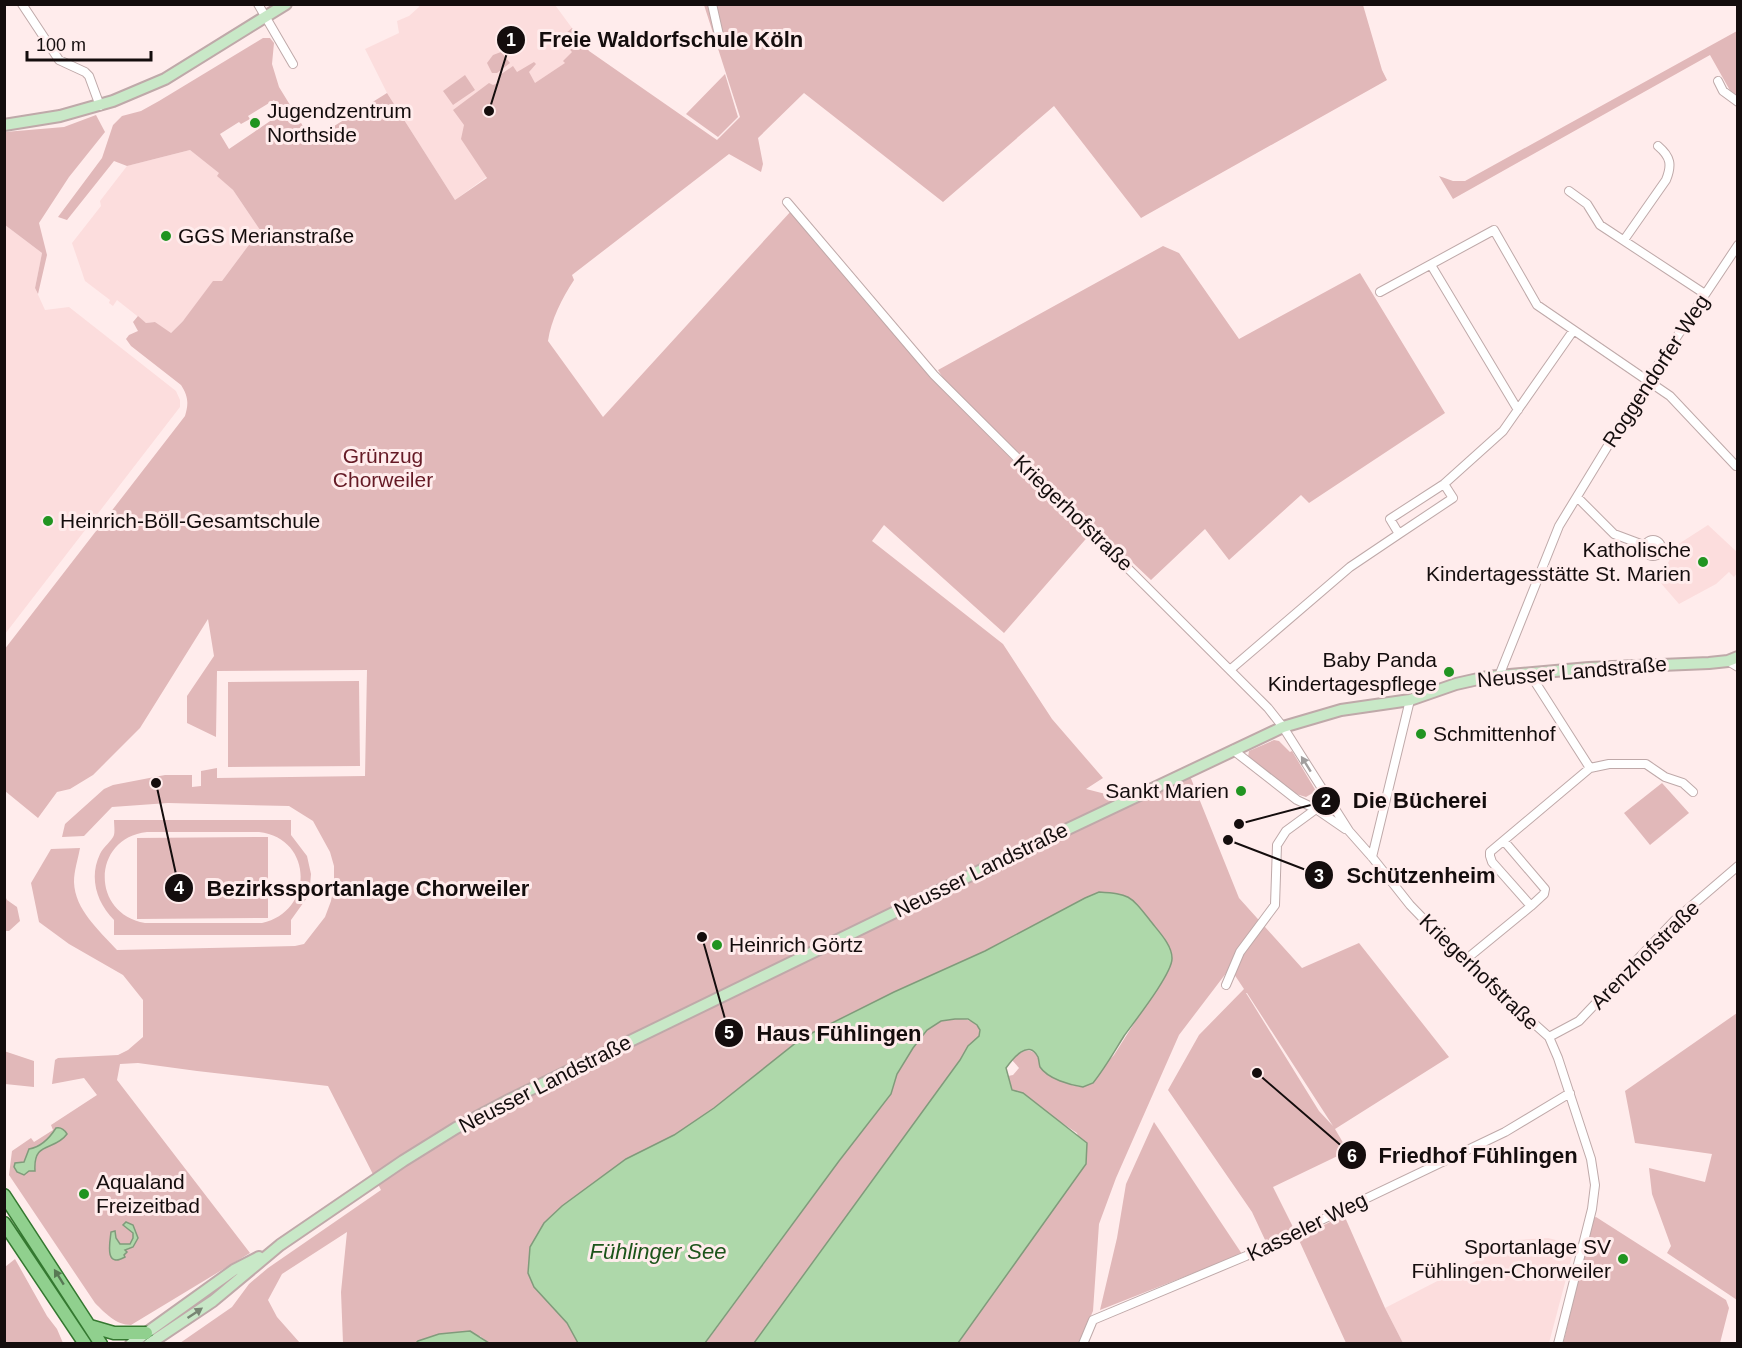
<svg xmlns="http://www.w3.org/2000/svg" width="1742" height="1348" font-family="Helvetica,sans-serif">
  <rect width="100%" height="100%" fill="#ffecec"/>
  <path fill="#fcdddd" d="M 418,5 L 555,5 L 589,51 L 624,76 L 455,200 L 387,93 L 365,49 L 399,33 L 397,21 L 409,16 L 419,7 Z
    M 190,150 L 220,173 L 218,176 L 233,190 L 260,230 L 222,281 L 170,334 L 155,322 L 146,323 L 117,300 L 113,306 L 109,303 L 110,300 L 85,281 L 72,243 L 101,206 L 100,201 L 127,166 Z
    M 5,225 L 42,253 L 35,288 L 45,310 L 69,307 L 176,391 L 180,400 L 180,407 L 5,634 Z
    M 1708,525 L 1737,552 L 1737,573 L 1734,577 L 1729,572 L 1716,584 L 1679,604 L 1659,581 L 1677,545 Z
    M 1548,1238 L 1575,1245 L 1549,1343 L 1403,1343 L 1385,1308 L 1517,1240 Z"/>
  <path fill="#e1b8b9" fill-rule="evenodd" d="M 704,5 L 1363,5 L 1382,70 L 1387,80 L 1141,218 L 1054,106 L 943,202 L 804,93 L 758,138 L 763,164 L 761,172 L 729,154 L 572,275 L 574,280 C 562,298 551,320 548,341 L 603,417 L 792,210 L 895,334 L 1091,533 L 1004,633 L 884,525 L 872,541 L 1003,644 L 1052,719 L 1103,778 L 1086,789 L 1133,801 L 1188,771 L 1239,898 L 1302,968 L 1359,943 L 1449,1057 L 1335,1129 L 1348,1151 L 1273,1187 L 1294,1229 L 1266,1242 L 1252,1212 L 1168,1090 L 1199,1035 L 1244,989 L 1230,968 L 1179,1035 L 1116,1178 L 1099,1224 L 1093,1311 L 1079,1343 L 958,1343 L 1086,1164 L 1077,1133 L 1012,1090 L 1008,1076 L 1013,1075 L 1019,1068 L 1012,1060 C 1019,1051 1032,1045 1038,1058 C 1039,1059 1040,1066 1041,1067 C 1043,1070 1049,1074 1052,1076 C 1061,1082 1072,1086 1083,1087 L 1114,1055 L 1154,992 L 1165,978 L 1085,898 L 985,951 L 894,992 L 802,1038 L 714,1108 L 674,1135 L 626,1159 L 562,1206 L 544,1223 L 534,1287 L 567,1323 L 578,1343 L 489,1343 L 480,1336 L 418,1341 L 416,1343 L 343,1343 L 341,1292 L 347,1232 L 282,1274 L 268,1300 L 277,1317 L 300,1343 L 180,1343 L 232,1307 L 249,1284 L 268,1268 L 381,1190 L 328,1086 L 197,1071 L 138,1063 L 120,1064 L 117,1080 L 250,1253 L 131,1325 C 116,1325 105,1313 95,1303 L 9,1175 L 12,1151 L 31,1138 L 34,1142 L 53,1130 L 51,1125 L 97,1095 L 84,1078 L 52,1084 L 55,1060 L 58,1058 L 118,1055 L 128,1050 L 143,1037 L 143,1000 L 123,975 L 69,944 L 39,922 L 31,883 L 51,849 L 80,848 C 78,859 74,871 74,882 C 75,910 99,930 117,950 L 295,946 L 304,944 L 325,917 L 331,901 L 334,884 L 334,866 L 330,852 L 313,821 L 289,806 L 168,803 L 112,807 L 84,836 L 62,837 L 65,824 L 104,789 L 113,785 L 165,775 L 192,775 L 192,787 L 201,786 L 201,771 L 217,768 L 217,778 L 365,776 L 367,670 L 217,671 L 216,737 L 187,723 L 187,696 L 214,656 L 208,619 L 140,728 L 93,775 L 70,789 L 57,792 L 38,818 L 5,791 L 4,650 L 185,416 C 189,403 188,396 181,385 L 131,346 L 126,339 L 129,335 L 138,331 L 133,322 L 138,316 L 146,323 L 155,322 L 171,333 L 183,321 L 213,281 L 222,281 L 260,230 L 233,190 L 217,176 L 219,173 L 190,150 L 127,166 L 114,161 L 67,220 L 58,217 L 102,158 L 113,125 L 122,116 L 141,111 L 159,101 L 263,38 L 270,38 L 274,43 L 272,64 L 279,87 L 309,136 L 323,133 L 387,93 L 455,200 L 487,178 L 461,139 L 464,125 L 453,110 L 489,83 L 493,85 L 498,83 L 500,75 L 513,66 L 517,72 L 534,62 L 536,64 L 529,72 L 535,83 L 565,63 L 563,61 L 572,52 L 563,42 L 565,34 L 572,28 L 589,51 L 717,140 L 740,117 ZM 274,100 L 282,113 L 229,149 L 220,134 L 239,122 L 241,124 L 250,119 L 248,116 ZM 1246,993 L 1247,993 L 1333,1126 L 1319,1111 Z
    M 1737,31 L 1737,98 L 1732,94 L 1710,55 L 1453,199 L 1439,176 L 1453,181 L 1465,181 Z
    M 501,52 L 510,63 L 497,73 L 492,73 L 487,63 L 493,55 Z
    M 725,74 L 738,117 L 718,137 L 686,114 Z
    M 465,75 L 475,90 L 453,105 L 443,91 Z
    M 96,115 L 105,132 L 69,177 L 39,223 L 47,255 L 38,294 L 35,288 L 42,253 L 5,225 L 5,132 L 64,127 Z
    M 1163,246 L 1179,253 L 1239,339 L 1360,273 L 1445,413 L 1309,503 L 1301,495 L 1229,560 L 1205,529 L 1151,580 L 1015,451 L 945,381 L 938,370 Z
    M 359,681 L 360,766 L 228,767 L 228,682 Z
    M 1274,740 L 1279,741 L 1290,752 L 1292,751 L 1316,791 L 1306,797 L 1296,794 L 1248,757 L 1249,751 Z
    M 1662,783 L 1689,813 L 1650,845 L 1624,813 Z
    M 114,820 L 291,820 L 291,835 L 307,856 L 311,874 L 310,886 L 306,899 L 291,920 L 291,935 L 114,935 L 114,920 C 96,902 89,877 100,854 C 103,847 112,841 114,835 C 115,831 114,824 114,820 ZM 147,832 L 259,832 C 313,838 315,911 262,923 L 145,923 C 90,913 92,838 147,832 Z
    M 268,837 L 268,918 L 137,919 L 137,838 Z
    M 4,894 L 7,900 L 17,907 L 20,921 L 9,931 L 5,931 Z
    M 1737,1013 L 1737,1300 L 1667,1253 L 1671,1246 L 1652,1194 L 1649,1168 L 1705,1182 L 1712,1154 L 1635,1143 L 1625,1091 Z
    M 955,1019 C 966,1019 974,1019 980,1030 L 979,1036 L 968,1046 L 960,1060 L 754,1343 L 705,1344 L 839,1161 L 891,1094 L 897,1074 L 913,1048 L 927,1030 L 941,1021 Z
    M 4,1051 L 34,1061 L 34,1087 L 5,1084 Z
    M 1154,1122 L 1242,1254 L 1100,1310 L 1117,1238 L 1126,1184 Z
    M 1344,1215 L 1385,1308 L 1403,1343 L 1346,1343 L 1298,1238 Z
    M 1596,1217 L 1726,1300 L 1729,1308 L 1720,1343 L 1563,1344 L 1593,1218 Z
    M 15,1259 L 47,1316 L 57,1329 L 63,1343 L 5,1343 L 5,1267 Z"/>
  <path fill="#aed8aa" stroke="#809b7b" stroke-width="1.5" d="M 1099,892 C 1129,894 1130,895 1149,919 C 1157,930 1172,944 1172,958 C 1173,973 1134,1022 1124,1036 C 1114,1052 1105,1068 1093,1083 L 1083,1087 C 1070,1085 1048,1079 1040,1067 C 1039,1064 1039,1060 1038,1057 C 1028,1038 1012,1060 1006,1068 L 1012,1090 L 1023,1093 L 1087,1143 L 1086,1164 L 958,1343 L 754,1343 L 960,1060 L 968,1046 L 979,1036 L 980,1030 L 977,1025 L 968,1019 L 955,1019 L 941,1021 L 927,1030 L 913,1048 L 897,1074 L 891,1094 L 839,1161 L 705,1343 L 578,1343 L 567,1323 L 534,1287 L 528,1273 L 530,1247 L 544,1223 L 562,1206 L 626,1159 L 674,1135 L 714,1108 L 802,1038 L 894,992 L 985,951 L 1085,898 Z
    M 56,1128 C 61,1127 64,1129 67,1134 C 54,1152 33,1140 35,1171 L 29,1171 L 24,1175 L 17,1172 L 14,1167 L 15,1163 L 24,1162 L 29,1149 C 41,1147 49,1139 56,1128 Z
    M 126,1222 L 133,1225 L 138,1238 L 133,1247 L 125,1250 L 127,1252 L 124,1255 L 125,1257 C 104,1269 110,1242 111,1232 L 115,1231 L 116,1238 L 120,1244 L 130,1244 L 133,1238 L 133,1233 L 123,1225 Z
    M 470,1331 L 489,1343 L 416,1343 L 418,1341 L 439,1334 Z"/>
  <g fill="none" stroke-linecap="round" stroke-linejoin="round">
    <g stroke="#bfa9a9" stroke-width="10">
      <path id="street" d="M 22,4 L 59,60 L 85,72 L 89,76 L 100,106
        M 258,4 L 293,64
        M 712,4 L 719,35
        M 1718,81 L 1723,91 L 1738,102
        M 1569,191 L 1587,204 L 1600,225 L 1705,294
        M 787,202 L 934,375 L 1268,708 L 1283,727 L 1349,831 L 1372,857 L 1410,905 L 1464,961 L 1549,1037 L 1558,1058 L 1591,1159 L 1595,1185 L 1592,1209 L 1558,1344
        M 1624,240 L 1666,180 C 1672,165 1671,157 1658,146
        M 1431,265 L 1518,410
        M 1380,292 L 1494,230 L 1537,305 L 1670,396 L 1736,466
        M 1577,497 L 1614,534 L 1646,546
        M 1399,534 L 1453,498 L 1444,484
        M1645 548a8 8 0 1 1 16 0a8 8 0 1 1-16 0Z
        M 1728,661 L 1738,667
        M 1231,669 L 1350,567 L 1399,534 L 1390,519 L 1444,484 L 1503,431 L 1573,331
        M 1499,676 L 1559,526 L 1648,380 L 1738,245
        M 1233,750 L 1297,800 L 1316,809 L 1345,829
        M 1590,768 L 1609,764 L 1646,764 L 1665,777 L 1683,783 L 1693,792
        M 1504,841 L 1545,889 L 1544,894 L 1531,906
        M 1372,857 L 1410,700
        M 1464,961 L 1531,906 L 1492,862 L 1490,856 L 1490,852 L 1590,768 L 1530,674
        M 1226,985 L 1240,952 L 1275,905 L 1277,845 L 1286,831 L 1316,809
        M 1549,1037 L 1579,1021 L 1675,920 L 1738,866
        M 1083,1344 L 1093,1320 L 1246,1256 L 1505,1132 L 1570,1093"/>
    </g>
    <g stroke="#bfa9a9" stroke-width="14">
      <path id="secondary" d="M 4,125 L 60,116 L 113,101 L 165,79 L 286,4
        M 131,1344 L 234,1270 L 259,1257
        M 149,1344 L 213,1301 L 280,1245 L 403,1161 L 456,1128 L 511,1099 L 998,862 L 1283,727 L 1341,710 L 1410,700 L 1456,684 L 1487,677 L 1589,668 L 1709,663 L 1728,661 L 1738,657"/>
    </g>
    <g stroke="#347830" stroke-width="15">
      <path id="primary" d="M 4,1195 L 101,1344
        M 4,1223 L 85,1344
        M 90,1326 L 114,1333 L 146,1333"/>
    </g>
    <use href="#street" stroke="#fff" stroke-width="8"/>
    <use href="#secondary" stroke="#c8e8c7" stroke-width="10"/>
    <use href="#primary" stroke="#90d08e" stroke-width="12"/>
  </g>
  <defs><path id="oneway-solid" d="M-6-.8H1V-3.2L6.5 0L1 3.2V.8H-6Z" transform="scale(1.5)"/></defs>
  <use fill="#a19e9e" href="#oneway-solid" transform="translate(1306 764) rotate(-122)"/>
  <use fill="#587854" href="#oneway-solid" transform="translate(59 1277) rotate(-122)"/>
  <use fill="#778573" href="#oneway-solid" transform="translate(195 1313) rotate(-34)"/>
  <g fill="#219421" stroke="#ffecec" stroke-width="2">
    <circle cx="255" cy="123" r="6"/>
    <circle cx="166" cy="236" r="6"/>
    <circle cx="48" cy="521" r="6"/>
    <circle cx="1703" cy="562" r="6"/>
    <circle cx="1449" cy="672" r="6"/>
    <circle cx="1421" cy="734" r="6"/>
    <circle cx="1241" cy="791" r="6"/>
    <circle cx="717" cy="945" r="6"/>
    <circle cx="84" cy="1194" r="6"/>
    <circle cx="1623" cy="1259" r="6"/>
  </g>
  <g text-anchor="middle" stroke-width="6" stroke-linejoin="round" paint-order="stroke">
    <g font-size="21" fill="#140d0d" stroke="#ffecec" text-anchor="start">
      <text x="267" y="118">Jugendzentrum<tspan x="267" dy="24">Northside</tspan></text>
      <text x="178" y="243">GGS Merianstraße</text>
      <text x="60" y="528">Heinrich-Böll-Gesamtschule</text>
      <text x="1691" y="557" text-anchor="end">Katholische<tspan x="1691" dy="24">Kindertagesstätte St. Marien</tspan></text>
      <text x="1437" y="667" text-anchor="end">Baby Panda<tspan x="1437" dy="24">Kindertagespflege</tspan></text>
      <text x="1433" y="741">Schmittenhof</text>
      <text x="1229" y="798" text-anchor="end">Sankt Marien</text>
      <text x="729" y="952">Heinrich Görtz</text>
      <text x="96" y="1189">Aqualand<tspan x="96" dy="24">Freizeitbad</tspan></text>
      <text x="1611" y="1254" text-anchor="end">Sportanlage SV<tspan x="1611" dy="24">Fühlingen-Chorweiler</tspan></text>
    </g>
    <g font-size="21" fill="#140d0d" stroke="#ffecec">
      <text transform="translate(1656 371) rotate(-57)" y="7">Roggendorfer Weg</text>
      <text transform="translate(1073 513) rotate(44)" y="7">Kriegerhofstraße</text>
      <text transform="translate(1572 672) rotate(-5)" y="7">Neusser Landstraße</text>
      <text transform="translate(981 870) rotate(-26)" y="7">Neusser Landstraße</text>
      <text transform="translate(1645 955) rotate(-45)" y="7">Arenzhofstraße</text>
      <text transform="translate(1479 972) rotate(44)" y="7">Kriegerhofstraße</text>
      <text transform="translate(545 1084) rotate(-27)" y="7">Neusser Landstraße</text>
      <text transform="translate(1307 1227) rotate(-26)" y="7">Kasseler Weg</text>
    </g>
    <g font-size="21" fill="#651a25" stroke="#ffecec">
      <text x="383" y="463">Grünzug<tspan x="383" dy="24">Chorweiler</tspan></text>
    </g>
    <g font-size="22" font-style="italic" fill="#1c541a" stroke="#ffecec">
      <text x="658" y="1259">Fühlinger See</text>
    </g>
  </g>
  <path fill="none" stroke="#140d0d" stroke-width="2" d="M489 111L511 40M1239 824L1326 801M1228 840L1319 875M156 783L179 888M702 937L729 1033M1257 1073L1352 1155"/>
  <g fill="#140d0d" stroke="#ffecec" stroke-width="2">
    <circle cx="489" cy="111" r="6"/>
    <circle cx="1239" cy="824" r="6"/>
    <circle cx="1228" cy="840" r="6"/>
    <circle cx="156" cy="783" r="6"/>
    <circle cx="702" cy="937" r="6"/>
    <circle cx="1257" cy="1073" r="6"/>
    <circle cx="511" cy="40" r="15"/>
    <circle cx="1326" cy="801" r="15"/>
    <circle cx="1319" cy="875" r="15"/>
    <circle cx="179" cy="888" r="15"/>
    <circle cx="729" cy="1033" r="15"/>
    <circle cx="1352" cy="1155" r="15"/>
  </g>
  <g font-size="18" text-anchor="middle" font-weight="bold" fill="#fff">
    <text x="511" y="46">1</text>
    <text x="1326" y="807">2</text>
    <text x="1319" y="882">3</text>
    <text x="179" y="894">4</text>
    <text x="729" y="1039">5</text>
    <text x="1352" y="1162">6</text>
  </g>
  <g font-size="22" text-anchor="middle" font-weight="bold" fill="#140d0d" stroke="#ffecec" stroke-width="6" stroke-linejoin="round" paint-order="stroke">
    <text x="671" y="47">Freie Waldorfschule Köln</text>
    <text x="1420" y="808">Die Bücherei</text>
    <text x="1421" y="883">Schützenheim</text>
    <text x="368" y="896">Bezirkssportanlage Chorweiler</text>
    <text x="839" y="1041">Haus Fühlingen</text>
    <text x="1478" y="1163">Friedhof Fühlingen</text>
  </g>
  <rect width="1742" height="1348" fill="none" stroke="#140d0d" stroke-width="12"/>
  <path d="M27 51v9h124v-9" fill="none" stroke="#140d0d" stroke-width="3"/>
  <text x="36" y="51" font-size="18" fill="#140d0d" stroke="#ffecec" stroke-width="4.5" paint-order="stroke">100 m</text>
</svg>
